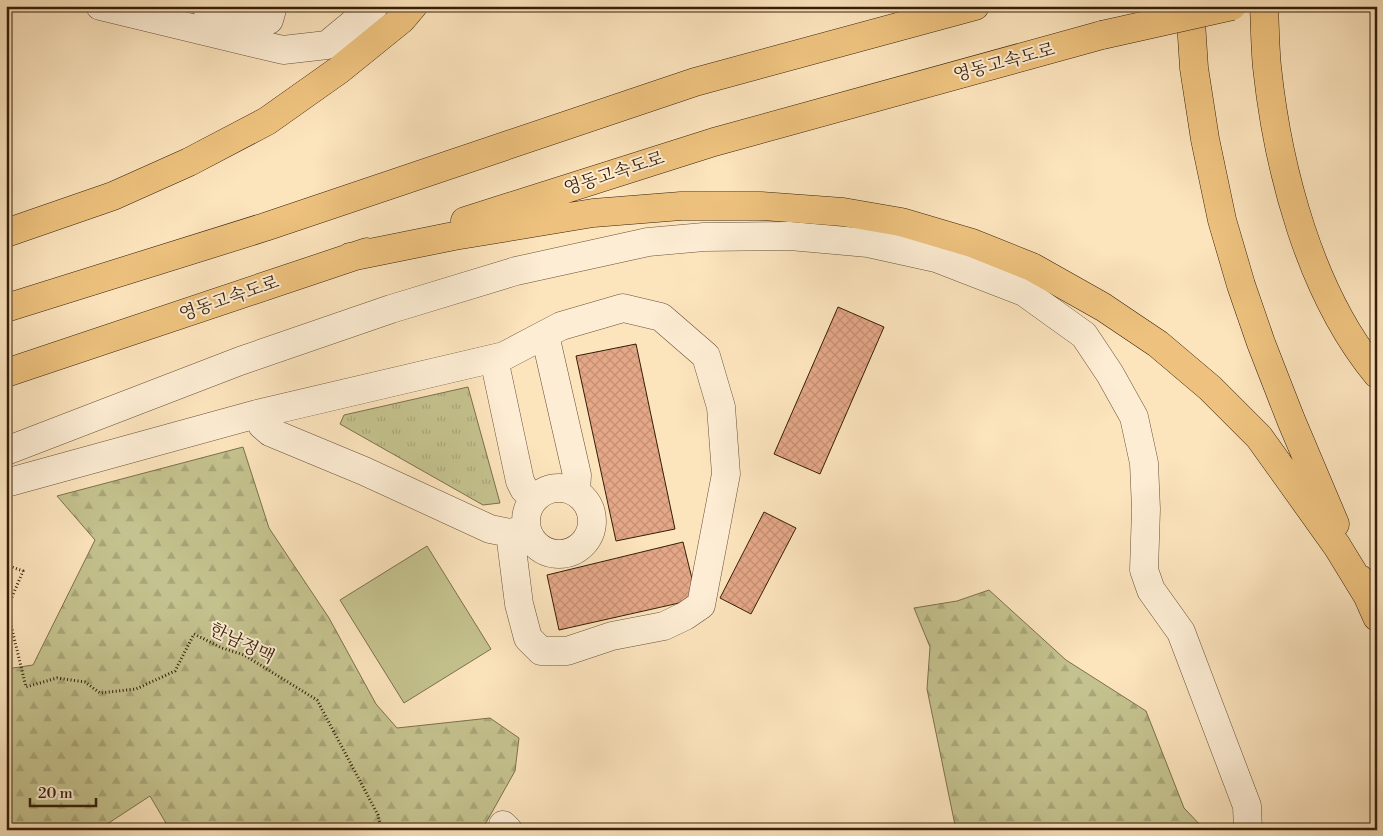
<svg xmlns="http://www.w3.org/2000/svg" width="1383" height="836" font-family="'Libre Bodoni','Noto Serif KR',serif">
  <defs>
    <pattern id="grass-tufts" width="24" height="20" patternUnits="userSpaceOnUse" patternTransform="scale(1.25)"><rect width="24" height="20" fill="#c4c28e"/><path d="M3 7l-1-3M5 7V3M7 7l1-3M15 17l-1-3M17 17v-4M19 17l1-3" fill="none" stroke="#a9a679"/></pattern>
    <pattern id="forest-firs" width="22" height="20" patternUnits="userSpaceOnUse" patternTransform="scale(1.25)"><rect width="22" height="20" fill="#c4c28e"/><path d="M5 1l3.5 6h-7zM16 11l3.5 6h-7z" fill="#a9a679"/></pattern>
    <pattern id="building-cross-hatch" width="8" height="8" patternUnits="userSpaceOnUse" patternTransform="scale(1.25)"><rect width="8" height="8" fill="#e4a787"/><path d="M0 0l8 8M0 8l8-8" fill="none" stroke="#c48f73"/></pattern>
  </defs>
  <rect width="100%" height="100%" fill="#fce4bd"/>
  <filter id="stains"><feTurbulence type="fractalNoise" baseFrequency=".004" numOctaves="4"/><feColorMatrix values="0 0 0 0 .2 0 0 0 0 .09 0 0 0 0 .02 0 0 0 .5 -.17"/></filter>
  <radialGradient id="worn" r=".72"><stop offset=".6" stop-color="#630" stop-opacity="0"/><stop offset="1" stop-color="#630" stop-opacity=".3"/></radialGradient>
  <path fill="url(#grass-tufts)" stroke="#7c704c" d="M 468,387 L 500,503 L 483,505 L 340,424 L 344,415 Z"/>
  <path fill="url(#forest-firs)" stroke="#7c704c" d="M 243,447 L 269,528 L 329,618 L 376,704 L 397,728 L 490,718 L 519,738 L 515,771 L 482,830 L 170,830 L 150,796 L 98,830 L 6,830 L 6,669 L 33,665 L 95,540 L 57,496 Z
    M 989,590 L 1066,660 L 1146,711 L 1184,808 L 1205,830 L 956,830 L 927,689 L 930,647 L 914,608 L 957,601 Z"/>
  <path fill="#c4c28e" stroke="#7c704c" d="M 427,546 L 491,649 L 404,703 L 340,600 Z"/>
  <path fill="url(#building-cross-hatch)" stroke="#351e09" d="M 838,307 L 884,327 L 820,474 L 774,454 Z
    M 636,344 L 675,529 L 616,541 L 576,356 Z
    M 764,512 L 796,528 L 751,614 L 720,598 Z
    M 683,542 L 697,599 L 559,630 L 547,575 Z"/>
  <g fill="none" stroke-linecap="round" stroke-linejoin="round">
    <g stroke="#675036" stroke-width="29">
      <path id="minor" d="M 100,6 L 283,50 L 327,45 L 374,6
        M 206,6 L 269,20 L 273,6
        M 545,335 L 577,475 L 576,492
        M 494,359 L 520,481 L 524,489 L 534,499
        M 257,414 L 262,425 L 270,432 L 364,471 L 490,529 L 510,533 L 526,529
        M 6,451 L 240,361 L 391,309 L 516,271 L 648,242 L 704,237 L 790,236 L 868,243 L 936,258 L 1024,292 L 1084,335 L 1110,374 L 1134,417 L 1144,463 L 1146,509 L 1144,570 L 1151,590 L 1181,632 L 1247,806 L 1248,830
        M 6,483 L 257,414 L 504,356 L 561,326 L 623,308 L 661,317 L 706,356 L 721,407 L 726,474 L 701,605 L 685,616 L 664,626 L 612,636 L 567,651 L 541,651 L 528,638 L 519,604 L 510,533
        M526 521a33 33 0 1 1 66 0a33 33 0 1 1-66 0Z
        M 503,825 L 508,830"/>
    </g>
    <g stroke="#351e09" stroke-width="29">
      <path id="highway" d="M 1190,6 L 1194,68 L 1205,139 L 1222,220 L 1241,285 L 1261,343 L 1291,420 L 1335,524
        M 1264,6 C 1265,26 1265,47 1267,67 C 1278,170 1310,293 1377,374
        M 465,221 L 714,142 L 1102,35
        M 6,233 L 113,196 L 189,162 L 267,121 L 339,70 L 402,19 L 413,6
        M 350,257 L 454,236 L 593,213 L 681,206 L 761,206 L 843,212 L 901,222 L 972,243 L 1032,267 L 1103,307 L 1158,344 L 1210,388 L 1259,437 L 1337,546 L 1367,595
        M 6,308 L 265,227 L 695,82 L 975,6
        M 6,373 L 367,252
        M 1360,579 L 1377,617"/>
    </g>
    <path stroke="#351e09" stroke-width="3" stroke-dasharray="1 2.5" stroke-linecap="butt" d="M 6,565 L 23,571 L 7,609 L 26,687 L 57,678 L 85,682 L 100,693 L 136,689 L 175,671 L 194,634 L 222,648 L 244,655 L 317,700 L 378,815 L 381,830"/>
    <use href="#minor" stroke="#fdedd4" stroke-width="28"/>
    <use href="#highway" stroke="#eec27e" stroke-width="28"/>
    <g stroke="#351e09" stroke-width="29" stroke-linecap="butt">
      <path id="highway-bridge" d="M 1102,35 L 1232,6"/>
    </g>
    <use href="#highway-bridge" stroke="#eec27e" stroke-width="28"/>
  </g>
  <g text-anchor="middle" stroke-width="4" stroke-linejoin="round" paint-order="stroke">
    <g font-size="18" fill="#351e09" stroke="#fdedd4">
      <text transform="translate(1004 62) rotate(-15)" y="6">영동고속도로</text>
      <text transform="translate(614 173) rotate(-18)" y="6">영동고속도로</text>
      <text transform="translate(229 298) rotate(-19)" y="6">영동고속도로</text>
      <text transform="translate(242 643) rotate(26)" y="6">한남정맥</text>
    </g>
  </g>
  <rect width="1383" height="836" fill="none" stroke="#fce4bd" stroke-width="25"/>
  <rect x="8" y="8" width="1368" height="821" fill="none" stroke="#351e09" stroke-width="2.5"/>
  <rect x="12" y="12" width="1358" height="811" fill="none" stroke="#351e09"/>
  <path d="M30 798v8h66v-8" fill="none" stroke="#351e09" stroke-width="2.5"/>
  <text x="38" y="798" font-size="15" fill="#351e09" stroke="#fdedd4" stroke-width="4" paint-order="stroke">20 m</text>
  <rect width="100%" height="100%" filter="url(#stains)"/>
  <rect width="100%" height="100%" fill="url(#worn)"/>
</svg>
